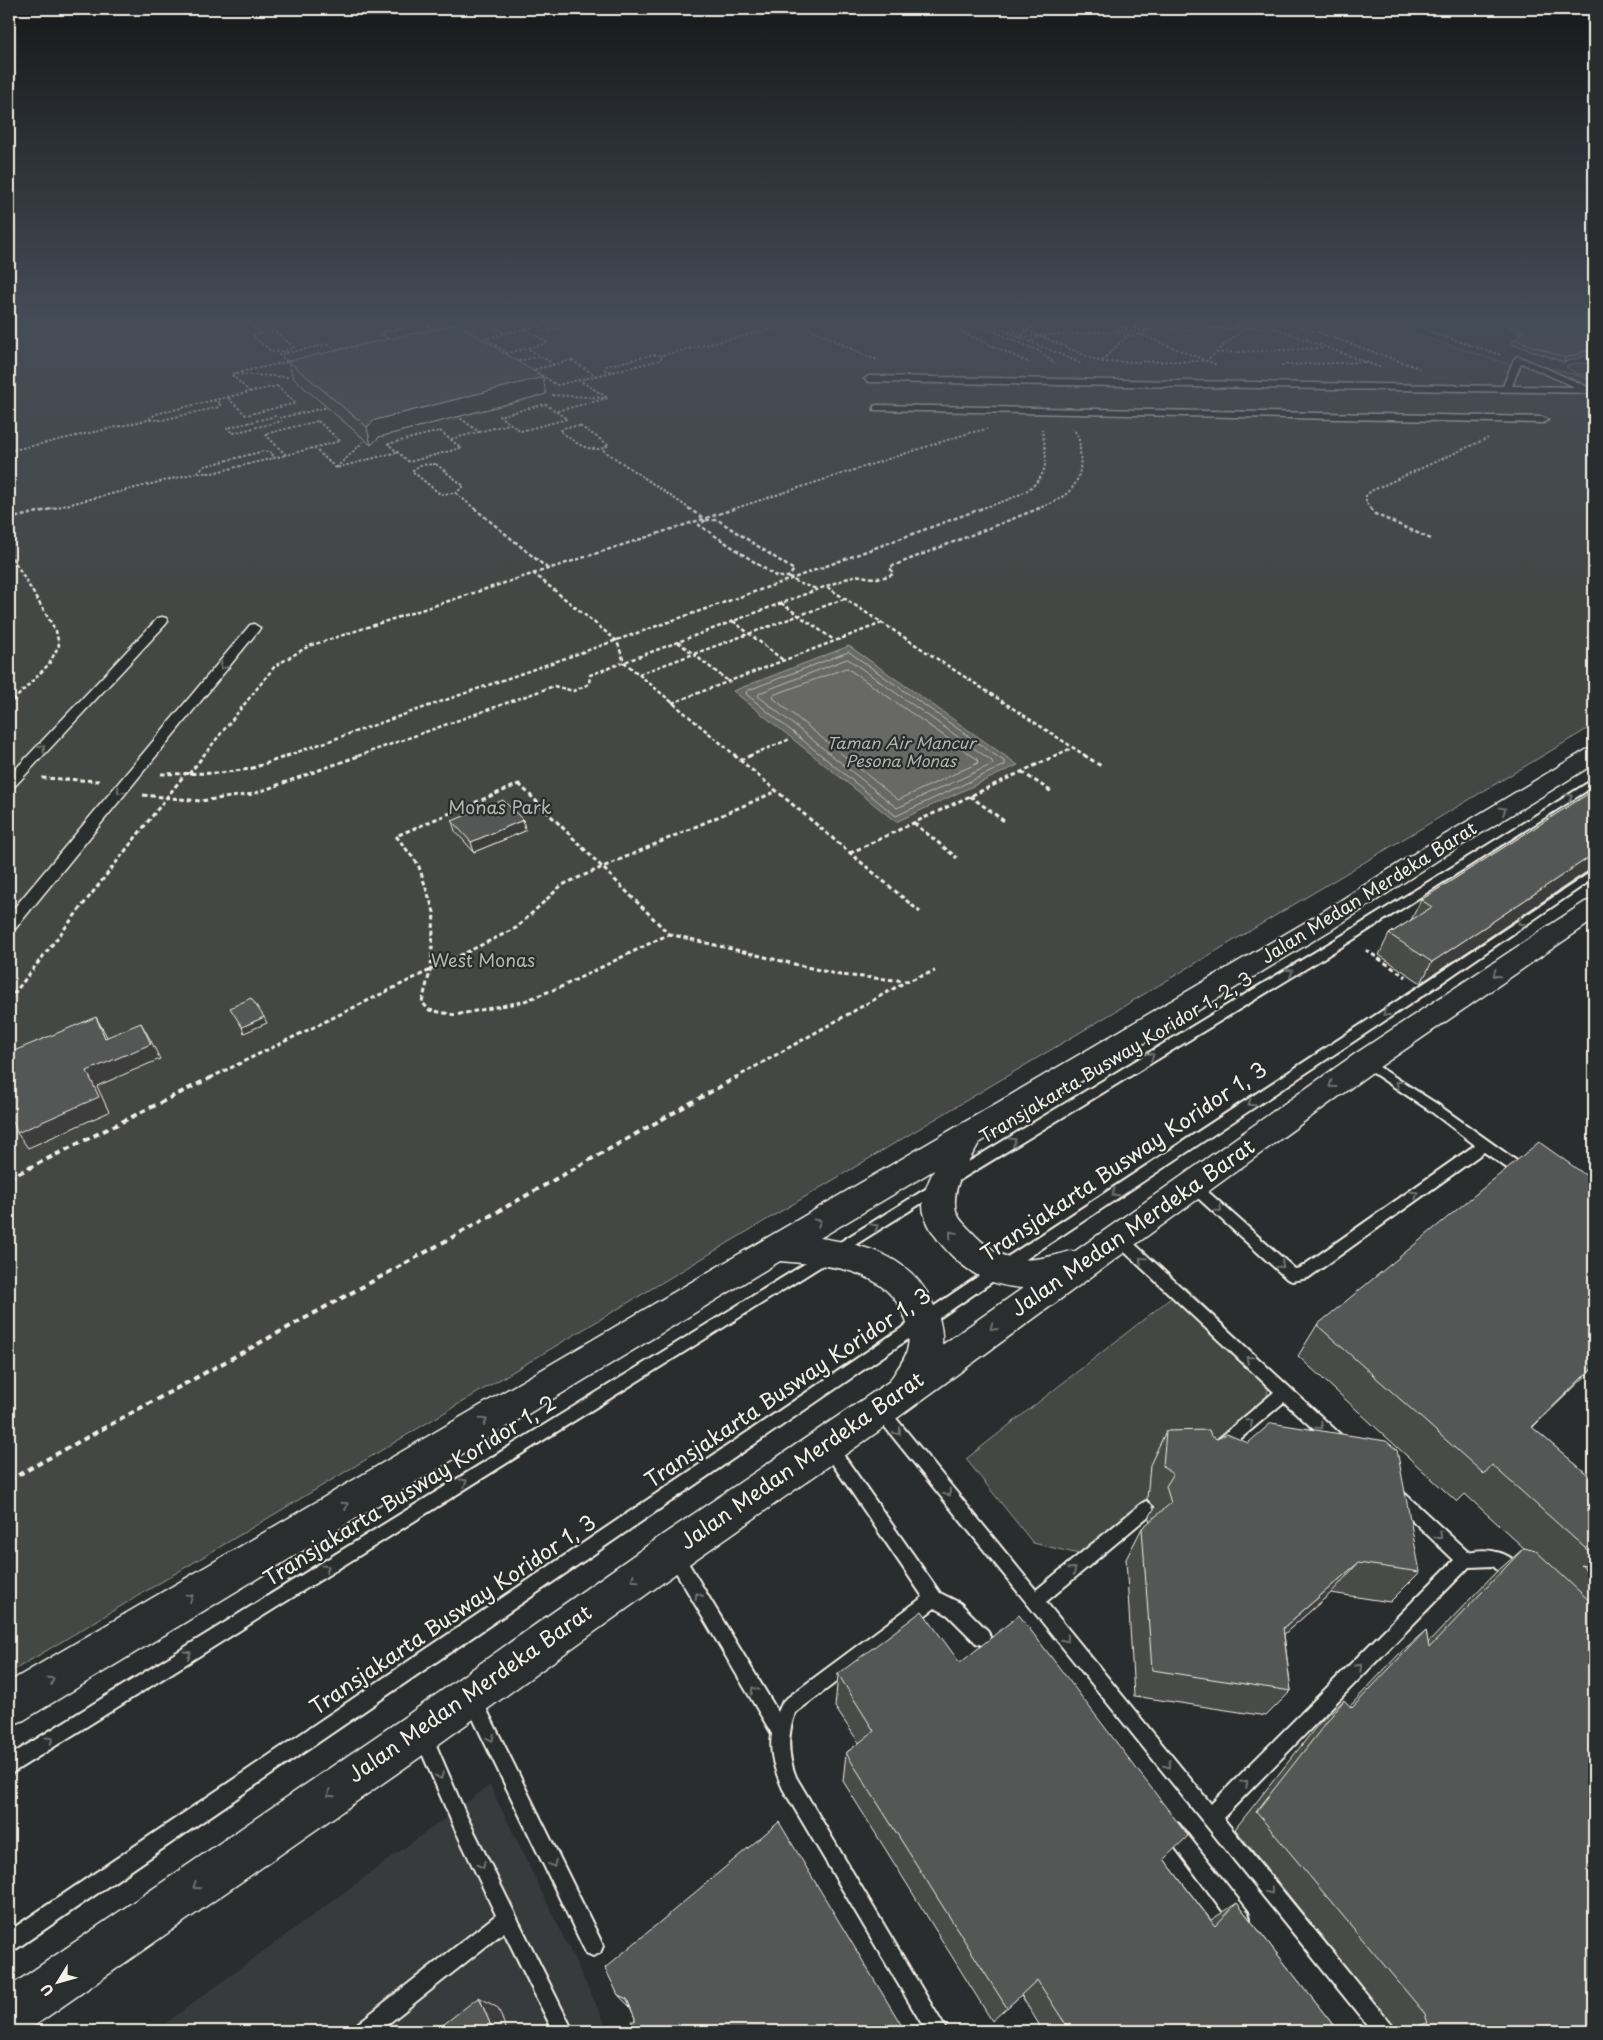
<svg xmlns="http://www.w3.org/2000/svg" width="1603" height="2040" font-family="'Playpen Sans',sans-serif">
  <rect width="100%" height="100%" fill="#2a2d2e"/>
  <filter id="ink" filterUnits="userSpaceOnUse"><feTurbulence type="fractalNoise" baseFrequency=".02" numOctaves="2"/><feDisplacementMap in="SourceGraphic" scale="10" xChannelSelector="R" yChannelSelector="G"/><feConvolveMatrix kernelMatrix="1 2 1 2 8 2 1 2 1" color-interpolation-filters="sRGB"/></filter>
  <g filter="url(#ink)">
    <path fill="#373a3a" d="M 1364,318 L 1594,318 L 1594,380 L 1543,366 L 1508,364 Z
      M 490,1785 L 609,2031 L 155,2031 Z"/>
    <path fill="#444645" stroke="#9c9c96" d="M 9,318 L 1364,318 L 1508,364 L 1543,366 L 1594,380 L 1594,725 L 9,1673 Z
      M 1594,363 L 1594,376 L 1577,374 L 1566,367 L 1572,364 Z
      M 1185,1287 L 1271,1369 L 1266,1403 L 1083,1555 L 1033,1543 L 966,1459 Z"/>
    <path fill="#676866" stroke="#9f9f9a" d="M 849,646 L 1018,765 L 896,822 L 733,691 Z"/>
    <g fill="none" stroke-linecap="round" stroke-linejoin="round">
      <path stroke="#bcbab4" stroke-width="1" d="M 849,652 L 1005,762 L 1005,765 L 896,816 L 746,694 L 747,691 Z
        M 848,659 L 992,761 L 993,764 L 897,808 L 758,696 L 760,693 Z
        M 847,668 L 977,759 L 978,763 L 898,800 L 773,698 L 774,695 Z"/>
      <g stroke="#f4f1e8" stroke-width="4">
        <path id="service" d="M 1594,779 L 1594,786 L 1351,941 L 955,1183 L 951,1184 L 947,1183 L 945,1179 L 947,1175 L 1343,935 Z
          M 1594,870 L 1594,878 L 1428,992 L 1002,1275 L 16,1949 L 9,1951 L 9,1931 L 992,1267 L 1420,986 Z
          M 1365,1058 L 1437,1104 L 1528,1169 L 1530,1173 L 1528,1177 L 1524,1178 L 1520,1177 L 1484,1152 L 1308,1278 L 1292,1281 L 1287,1279 L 1189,1190 L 1187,1186 L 1189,1182 L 1193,1181 L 1197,1182 L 1295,1269 L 1300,1268 L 1475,1145 L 1429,1110 L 1361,1065 L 1359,1062 L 1361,1059 Z
          M 937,1182 L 941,1183 L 943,1187 L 941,1191 L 9,1775 L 9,1756 Z
          M 1120,1233 L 1125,1235 L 1342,1436 L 1344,1441 L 1342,1446 L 1337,1448 L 1332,1446 L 1284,1402 L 1226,1451 L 1221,1453 L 1216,1451 L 1214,1446 L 1216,1441 L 1274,1392 L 1115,1243 L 1113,1239 L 1115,1235 Z
          M 881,1404 L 886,1406 L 1036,1590 L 1141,1504 L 1146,1501 L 1151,1504 L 1154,1509 L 1151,1514 L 1046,1602 L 1211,1804 L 1454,1560 L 1392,1501 L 1389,1496 L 1392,1491 L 1397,1488 L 1402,1491 L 1468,1552 C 1489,1547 1515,1552 1524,1575 L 1522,1581 L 1516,1583 L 1510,1581 L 1493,1566 L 1469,1567 L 1223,1818 L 1391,2024 L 1394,2031 L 1372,2031 L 876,1416 L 874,1411 L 876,1406 Z
          M 830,1441 L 835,1443 L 940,1593 L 960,1603 L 988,1631 L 990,1637 L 988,1643 L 982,1645 L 976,1643 L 948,1615 L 935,1608 L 795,1713 C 787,1735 787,1755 796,1777 L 947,2031 L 926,2031 L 783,1789 C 775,1771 769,1754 772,1734 L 667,1557 L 669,1551 L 675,1549 L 681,1551 L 778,1712 L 783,1701 L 923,1597 L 825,1453 L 823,1448 L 825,1443 Z
          M 474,1693 L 480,1696 L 600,1939 L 603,1946 L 600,1953 L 593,1956 L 586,1953 L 468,1708 L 465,1702 L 468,1696 Z
          M 424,1728 L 430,1731 L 466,1815 L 573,2031 L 553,2031 L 504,1932 L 379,2031 L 354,2031 L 357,2024 L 496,1915 L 454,1827 L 415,1737 L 418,1731 Z
          M 1173,1821 L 1179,1824 L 1248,1912 L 1250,1919 L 1248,1926 L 1241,1928 L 1234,1926 L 1167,1836 L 1164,1830 L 1167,1824 Z"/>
      </g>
      <g stroke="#f4f1e8" stroke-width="3">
        <path id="pedestrian" d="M 1518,356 L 1588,387 L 1594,387 L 1594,393 L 869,382 L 864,379 L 869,376 L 1503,386 L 1514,359 ZM 1521,363 L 1575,387 L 1512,386 Z
          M 877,405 L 1543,417 L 1548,420 L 1543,423 L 874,410 L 874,406 Z
          M 162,617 L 166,618 L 168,621 L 166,624 L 14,787 L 9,788 L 9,776 L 158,618 Z
          M 254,624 L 260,628 L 258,631 L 15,929 L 9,930 L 9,914 L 250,625 Z"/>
      </g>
      <g stroke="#f4f1e8" stroke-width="3">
        <path id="primary" d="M 1594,748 L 1594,764 L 1441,858 L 1334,928 L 979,1143 C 969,1161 954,1182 955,1204 C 955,1215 962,1222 970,1230 C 1003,1266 1026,1264 1071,1251 L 1074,1252 L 1355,1054 L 1585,902 L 1594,900 L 1594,920 L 1375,1070 L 893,1421 L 686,1566 L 436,1746 L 27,2031 L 9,2031 L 9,1987 L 406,1716 L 658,1538 L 890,1381 C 895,1371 904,1362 907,1351 C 911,1336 908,1321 900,1307 C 876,1266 822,1265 780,1261 L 24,1720 L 9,1726 L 9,1682 L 1316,916 L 1423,848 L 1586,750 ZM 934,1170 C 929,1180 924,1191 923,1203 C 922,1230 958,1266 981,1277 C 994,1284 1008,1287 1023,1288 L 942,1345 C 943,1330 940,1317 933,1304 C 912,1257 867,1245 820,1238 Z"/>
      </g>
      <path stroke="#f4f1e8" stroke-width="2" stroke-dasharray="2.5 2" stroke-linecap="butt" d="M 243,318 L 261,333
        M 396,318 L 403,324 L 415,322 L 422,318
        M 789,318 L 868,357 L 879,360
        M 931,318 L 1030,363
        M 962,318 L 1039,351 L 1055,364
        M 975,318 L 1080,363
        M 998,318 L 1101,362 L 1206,361 L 1245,327 L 1221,318
        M 1100,318 L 1128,330
        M 1247,318 L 1382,368
        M 1278,318 L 1419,368
        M 1406,318 L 1436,334 L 1501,355
        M 46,319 L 53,327
        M 798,322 L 807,323 L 825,318
        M 424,323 L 443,336 L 399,346 L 380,333 Z
        M 455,324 L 481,319 L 504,333
        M 539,326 L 539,330 L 548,331 L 592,321 L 592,318
        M 1136,326 L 1147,330 L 1142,335 L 1128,336 L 1117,331 L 1121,327 Z
        M 9,327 L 52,318
        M 525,329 L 548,343 L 508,353 L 485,338 Z
        M 525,329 L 572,318
        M 1027,331 L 1045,318
        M 275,332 L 294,347 L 285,351 L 272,352 L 253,336 L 261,333 Z
        M 1009,332 L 1027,331 L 1019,337 L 1039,336 L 1030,342
        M 1134,332 L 1217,365
        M 469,333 L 481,319
        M 1040,336 L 1117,331 L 1266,327
        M 328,344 L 346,358 L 297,369 L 279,355 Z
        M 529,349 L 553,364
        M 337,350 L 388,339
        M 1216,353 L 1324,348
        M 572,360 L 596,376 L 557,385 L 533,370 Z
        M 1102,361 L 1145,318
        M 514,362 L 540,356
        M 1281,365 L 1368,362
        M 615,372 L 605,370 L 606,366 L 651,355 L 663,355 L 798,323
        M 236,374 L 288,377
        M 596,376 L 660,360 L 663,355
        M 277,386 L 296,403 L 246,415 L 227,397 Z
        M 250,392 L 231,374 L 287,362
        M 552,395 L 605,398
        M 545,404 L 567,419 L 521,431 L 499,416 Z
        M 557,411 L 608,398 L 579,380
        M 276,416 L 227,428 L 233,433 L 282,421
        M 279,418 L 329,407
        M 149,419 L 156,414 L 227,397
        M 318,421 L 340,441 L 286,455 L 265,434 Z
        M 580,426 L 609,445 C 590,456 575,442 560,431 L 566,427 Z
        M 440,431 L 461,448 L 409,462 L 388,444 Z
        M 479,432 L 509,424
        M 451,439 L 479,432 L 456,415
        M 314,448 L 336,468 L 397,452
        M 603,450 L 690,509
        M 9,451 L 148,420 L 162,420 L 219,407 L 221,403 L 213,400
        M 436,464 L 464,486 L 456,493 L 440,494 L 412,471 L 420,465 Z
        M 336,468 L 363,442
        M 197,472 L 205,466 L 264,451 L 273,453 L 272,459
        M 456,493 L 475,509
        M 50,509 L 196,473 L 212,473 L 286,455
        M 733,509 L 969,433 L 987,429
        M 980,509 C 1002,501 1040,494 1045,465 C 1047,454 1044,441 1042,430 L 1044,429
        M 1037,509 C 1067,497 1084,487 1080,451 C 1080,443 1079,435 1073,429
        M 1371,509 L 1366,502 L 1366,496 L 1371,491 L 1488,438"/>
      <path stroke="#f4f1e8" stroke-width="2.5" stroke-dasharray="4 2.5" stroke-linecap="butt" d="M 474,508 L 547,568
        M 688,508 L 703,518
        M 1370,508 L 1375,514 L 1431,539
        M 9,519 L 55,508
        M 706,520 L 718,520 L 794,570 L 788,577 L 777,577 L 699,525 Z
        M 9,552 L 56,631 L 59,645 L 49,664 L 9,705
        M 533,573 L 617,641 L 624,662 L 736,756
        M 788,577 L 801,584 L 817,589
        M 827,587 L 1086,756
        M 781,603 L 834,640
        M 733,621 L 783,660
        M 678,642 L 728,681
        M 639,674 L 844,599
        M 672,703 L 882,623
        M 203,756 L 275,666 L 309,646 L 737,508
        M 286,756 L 791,579 L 983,508
        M 358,756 L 554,686 L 573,691 L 589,684 L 590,675 L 856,575 C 869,578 881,580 893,574 L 890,567 L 1040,508
        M 749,756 L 790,739
        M 1054,756 L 1072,748"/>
      <path stroke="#f4f1e8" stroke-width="3" stroke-dasharray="4.5 3" stroke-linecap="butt" d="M 734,755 L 920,912
        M 1084,755 L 1101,766
        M 740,760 L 752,755
        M 1022,772 L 1052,792
        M 161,774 L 220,773 L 250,769 L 290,755
        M 189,774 L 204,755
        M 42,778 L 101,781
        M 519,784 L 669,934 L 563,986 L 522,1002 L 455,1015 L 429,1010 L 422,1002 L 431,968 L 434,912 L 418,864 L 396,836 Z
        M 143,795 L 200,801 L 253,794 L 361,755
        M 970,796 L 1004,821
        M 914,823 L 957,858
        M 850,853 L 1057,755
        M 669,934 L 840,975 L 907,981
        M 1366,950 L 1406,977
        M 9,1000 L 185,774
        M 210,1078 L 516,928 L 562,885 L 777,791
        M 735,1078 L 907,981 L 935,971"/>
      <path stroke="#f4f1e8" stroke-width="4" stroke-dasharray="6 4.5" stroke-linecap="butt" d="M 9,1178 L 212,1077
        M 9,1480 L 426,1252 L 737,1077"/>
      <use href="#service" fill="#2a2d2e" fill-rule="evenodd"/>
      <use href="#pedestrian" fill="#2a2d2e" fill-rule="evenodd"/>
      <use href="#primary" fill="#2a2d2e" fill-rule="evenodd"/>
    </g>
    <path fill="#494b4a" stroke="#f4f1e8" d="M 1493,318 L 1594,318 L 1564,362 L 1512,344 L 1514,339 L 1521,334 Z
      M 288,361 L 546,394 L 379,437 L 371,445 L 293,378 Z
      M 1594,790 L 1594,867 L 1421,983 L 1379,955 L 1389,934 L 1411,920 L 1421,900 Z
      M 523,820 L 525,831 L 474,852 L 455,831 L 452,821 Z
      M 1317,1325 L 1533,1428 L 1594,1480 L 1594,2031 L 1394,2031 L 1396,2031 L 1392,2023 L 1235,1829 L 1320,1722 L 1344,1700 L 1350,1706 L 1399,1654 L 1426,1630 L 1428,1643 L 1494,1574 L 1524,1548 L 1465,1494 L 1457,1502 L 1298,1356 Z
      M 1166,1431 L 1211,1436 L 1420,1572 L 1390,1602 L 1331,1593 L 1284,1634 L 1291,1691 L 1266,1716 L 1134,1696 L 1126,1559 L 1142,1528 L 1150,1522 L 1149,1518 L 1155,1507 L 1147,1499 L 1150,1465 Z
      M 960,1663 L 1164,1859 L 1211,1920 L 1237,1903 L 1338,2031 L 1043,2031 L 1021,1995 L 992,2021 L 843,1781 L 846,1753 L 859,1743 L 835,1707 L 838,1674 Z
      M 618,1995 L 905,2031 L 635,2021 L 635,2018 L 630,2007 Z"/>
    <path fill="#3c3d3c" stroke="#f4f1e8" d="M 1594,349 L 1594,353 L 1564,362 L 1565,358 Z
      M 543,377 L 546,394 L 379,437 L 371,445 L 367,427 L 375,420 Z
      M 523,820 L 525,831 L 474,852 L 471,842 Z
      M 1594,854 L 1594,867 L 1421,983 L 1432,962 Z
      M 96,1017 L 105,1033 L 115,1054 L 105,1038 Z
      M 264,1017 L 267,1023 L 244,1033 L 242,1027 Z
      M 141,1023 L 150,1039 L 160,1059 L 97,1086 L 109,1112 L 28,1148 L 17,1133 Z
      M 1594,1366 L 1594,1368 L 1503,1456 L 1532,1427 Z
      M 1358,1563 L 1331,1593 L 1259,1656 L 1283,1628 Z
      M 479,1997 L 498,2008 L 507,2031 L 493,2031 Z"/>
    <path fill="#555756" stroke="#f4f1e8" d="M 1502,318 L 1594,318 L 1594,349 L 1565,358 L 1514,339 L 1524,331 Z
      M 458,324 L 543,377 L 375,420 L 367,427 L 288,361 Z
      M 1594,790 L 1594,854 L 1432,962 L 1389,934 L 1432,907 L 1421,900 Z
      M 503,800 L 523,820 L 471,842 L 452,821 Z
      M 251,998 L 264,1017 L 242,1027 L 230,1008 Z
      M 96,1017 L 105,1038 L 141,1023 L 151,1044 L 87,1071 L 99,1097 L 17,1133 L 9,1110 L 9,1067 L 10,1066 L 9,1062 L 9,1053 Z
      M 1539,1142 L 1594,1181 L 1594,1366 L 1532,1427 L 1594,1480 L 1594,1556 L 1492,1465 L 1484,1474 L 1317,1325 Z
      M 1271,1423 L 1386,1441 L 1397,1450 L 1420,1572 L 1358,1563 L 1283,1628 L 1291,1691 L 1152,1670 L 1142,1528 L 1171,1503 L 1166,1486 L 1173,1475 L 1163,1466 L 1166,1431 L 1209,1430 L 1211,1436 L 1217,1439 L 1227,1434 L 1248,1443 Z
      M 1524,1548 L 1536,1551 L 1594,1605 L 1594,2031 L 1425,2031 L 1420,2025 L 1428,2023 L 1425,2014 L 1256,1812 L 1344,1700 L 1352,1708 L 1426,1630 L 1429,1648 Z
      M 1581,1565 L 1594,1568 L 1594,1577 Z
      M 922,1611 L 960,1663 L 1019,1615 L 1188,1836 L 1164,1859 L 1215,1926 L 1237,1903 L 1338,2031 L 1070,2031 L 1037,1980 L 1007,2008 L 846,1753 L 874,1731 L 838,1674 Z
      M 779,1822 L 905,2031 L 636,2031 L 631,2021 L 635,2021 L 635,2018 L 627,1999 L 618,1995 L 605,1968 Z
      M 479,1997 L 493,2031 L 435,2031 Z"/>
    <defs><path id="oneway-chevron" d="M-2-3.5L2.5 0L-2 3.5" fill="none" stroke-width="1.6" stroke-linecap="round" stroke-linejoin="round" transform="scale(1.25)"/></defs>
    <g stroke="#71726f">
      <use href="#oneway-chevron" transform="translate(223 666) rotate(130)"/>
      <use href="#oneway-chevron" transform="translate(42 748) rotate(-47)"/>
      <use href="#oneway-chevron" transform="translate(120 791) rotate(130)"/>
      <use href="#oneway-chevron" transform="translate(1569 797) rotate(-32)"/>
      <use href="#oneway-chevron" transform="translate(1503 810) rotate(-31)"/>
      <use href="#oneway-chevron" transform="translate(1521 922) rotate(146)"/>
      <use href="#oneway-chevron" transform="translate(1290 972) rotate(-31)"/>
      <use href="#oneway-chevron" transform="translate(1496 974) rotate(146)"/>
      <use href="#oneway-chevron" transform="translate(1386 1013) rotate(146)"/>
      <use href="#oneway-chevron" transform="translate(1151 1056) rotate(-31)"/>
      <use href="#oneway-chevron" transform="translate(1399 1084) rotate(-146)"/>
      <use href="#oneway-chevron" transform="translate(1332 1085) rotate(144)"/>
      <use href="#oneway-chevron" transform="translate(1251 1103) rotate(146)"/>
      <use href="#oneway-chevron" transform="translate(1013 1141) rotate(-32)"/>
      <use href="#oneway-chevron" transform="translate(1115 1193) rotate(146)"/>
      <use href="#oneway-chevron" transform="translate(1415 1194) rotate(-35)"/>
      <use href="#oneway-chevron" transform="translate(1219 1209) rotate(42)"/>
      <use href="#oneway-chevron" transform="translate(818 1222) rotate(-30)"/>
      <use href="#oneway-chevron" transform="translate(875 1227) rotate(-32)"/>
      <use href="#oneway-chevron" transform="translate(952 1234) rotate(-130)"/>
      <use href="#oneway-chevron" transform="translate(1142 1260) rotate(-137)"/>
      <use href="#oneway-chevron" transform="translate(1281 1265) rotate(41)"/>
      <use href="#oneway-chevron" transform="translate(993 1327) rotate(145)"/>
      <use href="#oneway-chevron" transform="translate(1249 1359) rotate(-137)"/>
      <use href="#oneway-chevron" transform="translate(484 1421) rotate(-31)"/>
      <use href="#oneway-chevron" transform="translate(1250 1422) rotate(-40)"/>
      <use href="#oneway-chevron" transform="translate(1320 1426) rotate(43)"/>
      <use href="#oneway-chevron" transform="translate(898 1432) rotate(51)"/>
      <use href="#oneway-chevron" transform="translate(464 1482) rotate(-32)"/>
      <use href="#oneway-chevron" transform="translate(948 1493) rotate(51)"/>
      <use href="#oneway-chevron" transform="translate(345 1505) rotate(-31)"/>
      <use href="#oneway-chevron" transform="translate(1439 1536) rotate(43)"/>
      <use href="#oneway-chevron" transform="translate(326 1568) rotate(-32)"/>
      <use href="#oneway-chevron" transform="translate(1073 1570) rotate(-40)"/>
      <use href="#oneway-chevron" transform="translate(634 1579) rotate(145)"/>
      <use href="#oneway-chevron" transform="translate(698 1596) rotate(-120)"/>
      <use href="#oneway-chevron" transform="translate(190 1597) rotate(-31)"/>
      <use href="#oneway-chevron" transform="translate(1066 1639) rotate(51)"/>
      <use href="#oneway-chevron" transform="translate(188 1654) rotate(-32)"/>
      <use href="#oneway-chevron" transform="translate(1359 1667) rotate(-45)"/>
      <use href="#oneway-chevron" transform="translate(51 1680) rotate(-31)"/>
      <use href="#oneway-chevron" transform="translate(754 1690) rotate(-122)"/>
      <use href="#oneway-chevron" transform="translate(491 1738) rotate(64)"/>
      <use href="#oneway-chevron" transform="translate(50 1740) rotate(-32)"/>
      <use href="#oneway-chevron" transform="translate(1168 1765) rotate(51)"/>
      <use href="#oneway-chevron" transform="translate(440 1776) rotate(67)"/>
      <use href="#oneway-chevron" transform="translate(1245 1783) rotate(-45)"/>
      <use href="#oneway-chevron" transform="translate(330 1794) rotate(145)"/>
      <use href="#oneway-chevron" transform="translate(553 1864) rotate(64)"/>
      <use href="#oneway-chevron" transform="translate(482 1865) rotate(63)"/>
      <use href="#oneway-chevron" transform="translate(196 1886) rotate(145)"/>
      <use href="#oneway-chevron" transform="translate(1270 1891) rotate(51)"/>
    </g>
  </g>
  <linearGradient id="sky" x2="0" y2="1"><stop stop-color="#171919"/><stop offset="0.53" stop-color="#444c57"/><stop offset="1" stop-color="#444c57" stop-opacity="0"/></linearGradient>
  <rect width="1603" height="604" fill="url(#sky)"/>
  <g text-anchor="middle" stroke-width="4.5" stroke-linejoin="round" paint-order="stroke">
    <g font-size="16" font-style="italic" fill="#b5b3ae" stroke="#2a2d2e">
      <text x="901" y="749">Taman Air Mancur<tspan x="901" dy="18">Pesona Monas</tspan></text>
    </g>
    <g font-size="18" fill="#b6b5af" stroke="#2a2d2e">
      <text x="500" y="814">Monas Park</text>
      <text x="483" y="967">West Monas</text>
    </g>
    <g font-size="18" fill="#f4f1e8" stroke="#2a2d2e">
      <text transform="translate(1369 893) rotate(-32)" y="6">Jalan Medan Merdeka Barat</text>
      <text transform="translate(1116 1058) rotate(-31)" y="6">Transjakarta Busway Koridor 1, 2, 3</text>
    </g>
    <g font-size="21" fill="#f4f1e8" stroke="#2a2d2e">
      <text transform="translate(1124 1162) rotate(-34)" y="7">Transjakarta Busway Koridor 1, 3</text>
      <text transform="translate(1133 1228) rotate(-35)" y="7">Jalan Medan Merdeka Barat</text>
      <text transform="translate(788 1388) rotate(-34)" y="7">Transjakarta Busway Koridor 1, 3</text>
      <text transform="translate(802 1461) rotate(-35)" y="7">Jalan Medan Merdeka Barat</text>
      <text transform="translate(410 1491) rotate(-32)" y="7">Transjakarta Busway Koridor 1, 2</text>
      <text transform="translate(453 1615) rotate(-34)" y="7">Transjakarta Busway Koridor 1, 3</text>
      <text transform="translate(470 1694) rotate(-35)" y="7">Jalan Medan Merdeka Barat</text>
    </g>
  </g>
  <rect width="1603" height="2040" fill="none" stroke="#2a2d2e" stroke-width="30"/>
  <rect x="15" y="15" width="1573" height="2010" fill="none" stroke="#f4f1e8" stroke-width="2" filter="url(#ink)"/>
  <g transform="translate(58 1982) rotate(233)" stroke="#2a2d2e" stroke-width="4" paint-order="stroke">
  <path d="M0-4L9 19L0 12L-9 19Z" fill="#f4f1e8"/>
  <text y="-8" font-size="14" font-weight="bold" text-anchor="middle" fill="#f4f1e8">U</text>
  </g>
</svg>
